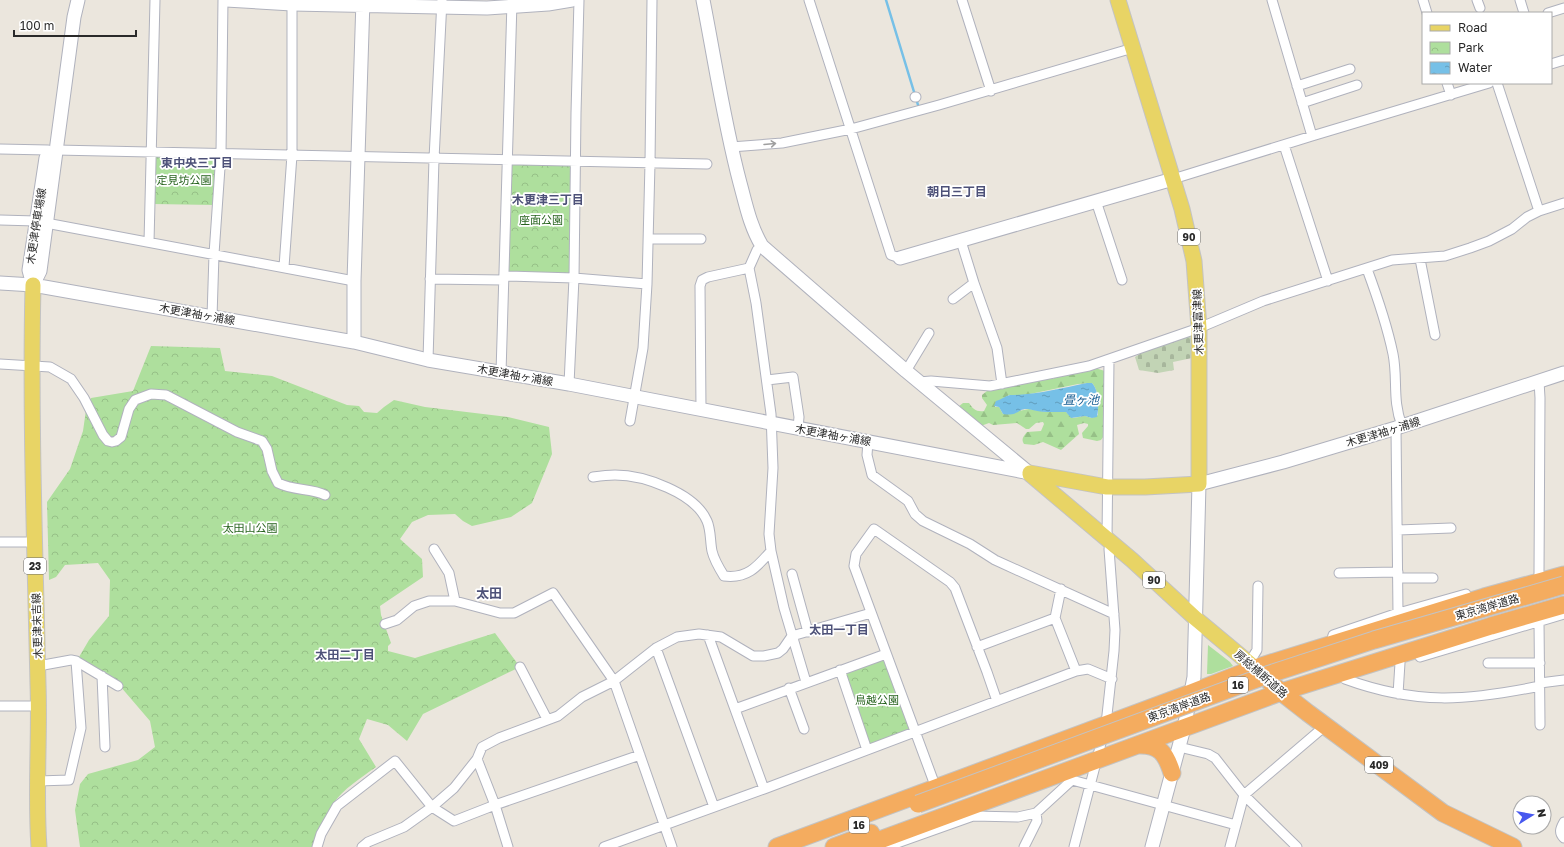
<svg xmlns="http://www.w3.org/2000/svg" width="1564" height="847" font-family="'Golos Text','Noto Sans JP',sans-serif">
  <defs>
    <pattern id="forest-firs" width="22" height="20" patternUnits="userSpaceOnUse"><rect width="22" height="20" fill="#aedf9d"/><path d="M5 1l3.5 6h-7zM16 11l3.5 6h-7z" fill="#96c087"/></pattern>
    <pattern id="cemetery-stones" width="16" height="16" patternUnits="userSpaceOnUse"><rect width="16" height="16" fill="#c2d4b5"/><path d="M2 7V4a2 2 0 0 1 4 0v3zM10 15v-3a2 2 0 0 1 4 0v3z" fill="#a7b69c"/></pattern>
    <pattern id="park-crowns" width="20" height="18" patternUnits="userSpaceOnUse"><rect width="20" height="18" fill="#aedf9d"/><path d="M2 6a3 3 0 1 1 6 0M12 15a3 3 0 1 1 6 0" fill="none" stroke="#96c087"/></pattern>
    <pattern id="water-ripples" width="26" height="14" patternUnits="userSpaceOnUse"><rect width="26" height="14" fill="#76c0e7"/><path d="M2 4q2-2 4 0t4 0M15 11q2-2 4 0t4 0" fill="none" stroke="#619cbb"/></pattern>
  </defs>
  <rect width="100%" height="100%" fill="#ebe6dd"/>
  <path fill="#aedf9d" d="M 1208,645 L 1230,662 L 1233,666 L 1211,674 L 1207,674 Z"/>
  <path fill="url(#forest-firs)" fill-rule="evenodd" d="M 1095,368 L 1105,371 L 1106,433 L 1101,440 L 1097,441 L 1083,438 L 1082,433 L 1088,426 L 1088,424 L 1084,423 L 1077,425 L 1079,434 L 1061,450 L 1043,442 L 1034,445 L 1024,444 C 1021,439 1023,437 1027,432 L 1041,431 L 1044,424 L 1043,422 L 1036,423 L 1029,429 L 1026,429 L 1017,423 L 993,425 L 989,423 L 978,427 L 958,407 L 963,403 L 969,403 C 973,409 976,412 984,411 L 987,405 L 982,398 L 982,395 L 992,387 L 1036,380 C 1042,382 1047,377 1053,379 L 1058,375 ZM 1092,383 C 1099,390 1098,405 1098,415 L 1092,418 L 1085,416 L 1073,418 L 1066,412 L 1046,412 L 1029,409 L 1003,414 L 999,407 L 995,407 L 995,404 L 1009,395 L 1018,396 L 1030,394 L 1078,384 Z"/>
  <path fill="url(#cemetery-stones)" d="M 1189,336 L 1192,339 L 1192,358 L 1173,362 L 1174,370 L 1158,373 L 1139,370 L 1135,357 L 1143,352 Z"/>
  <path fill="url(#park-crowns)" d="M 153,155 L 216,157 L 213,205 L 153,204 Z
    M 514,164 L 569,165 L 572,168 L 570,274 L 509,272 L 512,165 Z
    M 151,346 L 220,348 L 225,371 L 272,376 L 347,405 L 359,406 L 364,412 L 377,413 L 384,407 L 394,400 L 425,407 L 508,417 L 549,427 L 552,454 L 532,503 L 511,517 L 472,526 L 463,521 L 455,514 L 428,515 L 412,522 L 400,539 L 422,559 L 423,577 L 380,606 L 381,615 L 391,643 L 388,646 L 388,651 L 415,658 L 495,633 L 520,667 L 423,714 L 407,741 L 388,725 L 367,719 L 359,739 L 376,767 C 362,777 343,789 333,804 C 324,816 318,833 314,847 L 80,847 L 75,810 L 80,784 L 88,774 L 138,760 L 155,747 L 150,721 L 120,686 L 79,657 L 89,640 L 109,616 L 110,580 L 98,563 L 65,565 L 56,577 L 49,580 L 47,502 L 70,469 L 83,431 L 86,410 L 91,398 L 133,391 Z
    M 881,660 L 886,660 L 911,731 L 870,744 L 846,676 L 847,673 Z"/>
  <path fill="url(#water-ripples)" d="M 1087,383 L 1092,383 C 1099,390 1099,407 1097,417 L 1092,418 L 1085,416 L 1071,418 L 1066,412 C 1060,412 1053,412 1047,412 C 1040,412 1034,410 1028,409 C 1017,408 1019,417 1003,414 L 999,407 L 994,406 L 996,401 C 1001,400 1005,396 1010,395 C 1036,395 1062,388 1087,383 Z"/>
  <g fill="none" stroke-linecap="round" stroke-linejoin="round">
    <path stroke="#76c0e7" stroke-width="2.5" d="M 886,0 L 918,105"/>
    <g stroke="#b0b2bd" stroke-width="11">
      <path id="street" d="M 809,0 L 891,255 L 900,258
        M 962,0 L 991,91
        M 1272,0 L 1312,136
        M 1423,0 L 1427,13
        M 1477,0 L 1480,8
        M 1520,0 L 1524,13
        M 1548,13 L 1564,8
        M 1551,64 L 1564,60
        M 1447,83 L 1451,95
        M 1497,83 L 1539,211
        M 1297,86 L 1350,69
        M 915,97 L 916,97
        M 1302,103 L 1357,85
        M 1284,145 L 1328,281
        M 731,147 L 782,143 L 851,129 L 939,105 L 1133,48
        M 0,149 L 48,150
        M 56,150 L 707,164
        M 1173,179 L 1312,136 L 1489,83
        M 1096,201 L 1122,280
        M 0,220 L 36,221
        M 46,223 L 354,281
        M 648,239 L 701,239
        M 961,241 L 974,283 L 997,348 L 1002,384
        M 149,242 L 155,0
        M 762,246 L 757,250 L 749,268 L 756,303 L 771,414 L 773,468 L 769,534 L 771,551 L 784,608 L 806,682
        M 1420,259 L 1435,335
        M 284,267 L 292,155 L 292,0
        M 1367,269 C 1377,296 1387,325 1393,354 C 1398,379 1392,400 1402,426
        M 504,276 L 574,278 L 647,284
        M 430,279 L 504,280
        M 953,299 L 974,283
        M 212,317 L 214,254 L 221,153 L 223,0
        M 428,360 L 434,159 L 442,0
        M 0,364 L 50,367 L 71,379 L 84,398 L 103,435 L 108,441 L 112,442 L 116,441 L 121,437 L 129,409 L 135,400 L 151,394 L 166,395 L 237,432 L 262,441 L 267,449 L 272,471 L 278,483 C 294,491 311,488 325,495
        M 906,371 L 929,333
        M 501,373 L 512,2
        M 767,380 L 793,377 L 799,417 L 798,428
        M 1539,381 L 1540,398 L 1539,574
        M 919,382 L 931,381 L 990,386 L 1089,366 L 1199,328 L 1263,301 L 1392,260 L 1445,256 L 1470,248 L 1489,241 L 1512,229 L 1527,217 L 1539,211 L 1564,203
        M 569,384 L 574,278 L 576,113 L 579,0
        M 701,410 L 700,286 L 702,280 L 708,277 L 749,268
        M 630,421 L 643,348 L 647,284 L 650,163 L 652,0
        M 1396,428 L 1398,613
        M 868,442 L 867,455 L 872,475 L 908,501 L 915,514 L 923,521 L 970,544 L 995,560 L 1114,614
        M 593,477 C 600,476 608,475 615,475 C 644,475 695,493 707,521 C 711,530 710,541 712,551 C 714,560 719,568 724,576 C 747,579 757,567 771,551
        M 1398,530 L 1451,528
        M 1107,538 L 1109,360
        M 0,542 L 35,542
        M 434,549 L 449,573 L 455,601
        M 1339,573 L 1398,572
        M 792,574 L 808,632
        M 1398,578 L 1433,578
        M 1061,589 L 1055,618 L 1076,671
        M 1539,621 L 1540,725
        M 385,624 L 397,620 L 414,606 L 429,601 L 455,601 L 500,613 L 514,613 L 553,593 L 614,681 L 672,847
        M 1332,639 L 1333,635 L 1395,614 L 1466,594
        M 977,647 L 1055,618
        M 656,648 L 714,807
        M 1420,657 L 1564,614
        M 76,661 L 118,686
        M 1249,663 L 1257,650 L 1258,586
        M 1488,663 L 1540,663
        M 520,667 L 547,719
        M 840,670 L 867,750
        M 102,676 L 105,747
        M 1345,679 C 1416,705 1467,701 1540,686
        M 1540,683 L 1564,680
        M 789,688 L 804,729
        M 1398,694 L 1400,663
        M 0,706 L 39,706
        M 735,709 L 886,654
        M 1179,747 L 1208,754 L 1215,758 L 1244,795 L 1297,847
        M 477,759 L 495,805 L 508,847
        M 38,781 L 69,780 L 81,728 L 76,661 L 71,660 L 38,666
        M 936,788 L 854,566 L 856,554 L 874,529 L 950,582 L 955,588 L 987,672 L 997,701
        M 764,789 L 1076,671 L 1088,669 L 1112,679
        M 1564,822 C 1561,828 1558,832 1564,838
        M 317,847 L 321,834 L 337,806 L 395,761 L 432,807 L 454,821 L 495,805 L 640,755
        M 362,847 L 368,842 L 404,827 L 432,807 L 454,788 L 477,759 L 482,747 L 499,738 L 558,716 L 582,697 L 614,681 L 656,648 L 677,637 L 699,634 L 721,637 L 753,656 L 764,656 L 778,653 L 783,649 L 792,636 L 871,613
        M 604,847 L 764,789 L 708,635
        M 886,847 L 973,816 L 1018,817 L 1036,813 L 1072,780 L 1236,825
        M 1024,847 L 1037,821 L 1036,813
        M 1074,847 L 1106,724 L 1114,651 L 1115,630 L 1109,549 L 1113,544
        M 1230,847 L 1244,795 L 1325,726"/>
    </g>
    <g stroke="#b0b2bd" stroke-width="15">
      <path id="secondary" d="M 226,0 L 292,4 L 487,8 L 548,4 L 572,0
        M 703,0 C 715,61 724,123 740,183 C 746,205 750,226 762,246 L 906,371 L 1028,472
        M 900,258 L 1173,179
        M 0,283 L 33,285 L 354,342 L 428,360 L 569,384 L 1030,473
        M 33,285 L 40,271 L 74,17 L 78,0
        M 33,285 L 29,270 L 46,158
        M 354,342 L 354,281 L 363,0
        M 1152,847 L 1184,728 L 1194,677 L 1199,484 L 1283,462 L 1396,428 L 1564,373"/>
    </g>
    <g stroke="#c3c3c3" stroke-width="17">
      <path id="primary" d="M 33,285 C 30,418 35,551 38,684 C 40,738 35,793 39,847
        M 1030,473 L 1107,487 L 1145,487 L 1199,484 L 1199,328 L 1194,261 L 1182,209 L 1118,0
        M 1030,474 L 1132,560 L 1195,618 L 1255,668"/>
    </g>
    <g stroke="#c3c3c3" stroke-width="19">
      <path id="highway" d="M 1255,668 L 1281,692 L 1308,713 L 1443,813 L 1513,847
        M 1138,745 C 1160,744 1166,754 1172,773
        M 777,847 L 1191,693 L 1255,668 L 1484,597 L 1564,575
        M 834,847 L 871,833
        M 861,847 L 1281,692 L 1491,626 L 1564,605"/>
    </g>
    <use href="#street" stroke="#fff" stroke-width="9"/>
    <use href="#secondary" stroke="#fff" stroke-width="13"/>
    <use href="#primary" stroke="#e8d465" stroke-width="15"/>
    <use href="#highway" stroke="#f4ac5f" stroke-width="17"/>
    <g stroke="#c3c3c3" stroke-width="19" stroke-linecap="butt">
      <path id="highway-bridge" d="M 918,804 L 1270,674 L 1374,640 L 1564,585"/>
    </g>
    <use href="#highway-bridge" stroke="#f4ac5f" stroke-width="17"/>
  </g>
  <defs><path id="oneway-shaft" d="M-6 0H5M1.5-3L5.5 0L1.5 3" fill="none" stroke-width="1.6" stroke-linecap="round" stroke-linejoin="round"/></defs>
  <use stroke="#9f9f9f" href="#oneway-shaft" transform="translate(770 144) rotate(-5)"/>
  <g text-anchor="middle" stroke-width="3.5" stroke-linejoin="round" paint-order="stroke">
    <g fill="#fff" stroke="#6a6a6a" stroke-width="1">
      <rect x="1178" y="229" width="22" height="16" rx="3"/>
      <rect x="24" y="558" width="22" height="16" rx="3"/>
      <rect x="1143" y="572" width="22" height="16" rx="3"/>
      <rect x="1228" y="677" width="20" height="16" rx="3"/>
      <rect x="1365" y="757" width="28" height="16" rx="3"/>
      <rect x="849" y="817" width="20" height="16" rx="3"/>
    </g>
    <g font-size="10" font-weight="bold" fill="#2a2a2a">
      <text x="1189" y="241">90</text>
      <text x="35" y="570">23</text>
      <text x="1154" y="584">90</text>
      <text x="1238" y="689">16</text>
      <text x="1379" y="769">409</text>
      <text x="859" y="829">16</text>
    </g>
    <g font-size="11" fill="#27631e" stroke="#fff">
      <text x="184" y="184">定見坊公園</text>
      <text x="541" y="224">座面公園</text>
      <text x="250" y="532">太田山公園</text>
      <text x="877" y="704">鳥越公園</text>
    </g>
    <g font-size="11" fill="#2a2a2a" stroke="#fff">
      <text transform="translate(36 226) rotate(-81)" y="4">木更津停車場線</text>
      <text transform="translate(197 314) rotate(10)" y="4">木更津袖ヶ浦線</text>
      <text transform="translate(1198 322) rotate(-92)" y="4">木更津富津線</text>
      <text transform="translate(515 375) rotate(10)" y="4">木更津袖ヶ浦線</text>
      <text transform="translate(1383 432) rotate(-17)" y="4">木更津袖ヶ浦線</text>
      <text transform="translate(833 435) rotate(10)" y="4">木更津袖ヶ浦線</text>
      <text transform="translate(1487 607) rotate(-16)" y="4">東京湾岸道路</text>
      <text transform="translate(37 626) rotate(-92)" y="4">木更津末吉線</text>
      <text transform="translate(1261 674) rotate(41)" y="4">房総横断道路</text>
      <text transform="translate(1179 707) rotate(-20)" y="4">東京湾岸道路</text>
    </g>
    <g font-size="12" font-weight="bold" fill="#4d5178" stroke="#fff">
      <text x="197" y="167">東中央三丁目</text>
      <text x="957" y="196">朝日三丁目</text>
      <text x="548" y="204">木更津三丁目</text>
      <text x="839" y="634">太田一丁目</text>
      <text x="345" y="659">太田二丁目</text>
    </g>
    <g font-size="12" font-style="italic" fill="#165d93" stroke="#fff">
      <text x="1081" y="404">畳ヶ池</text>
    </g>
    <g font-size="13" font-weight="bold" fill="#4d5178" stroke="#fff">
      <text x="489" y="598">太田</text>
    </g>
  </g>
  <rect x="1422" y="12" width="130" height="72" fill="#ffffff" stroke="#aaaaaa"/>
  <rect x="1430" y="25" width="20" height="6" fill="#e8d465" stroke="#aaaaaa"/>
  <text x="1458" y="32" font-size="12" fill="#2a2a2a">Road</text>
  <rect x="1430" y="42" width="20" height="12" fill="url(#park-crowns)" stroke="#aaaaaa"/>
  <text x="1458" y="52" font-size="12" fill="#2a2a2a">Park</text>
  <rect x="1430" y="62" width="20" height="12" fill="url(#water-ripples)" stroke="#aaaaaa"/>
  <text x="1458" y="72" font-size="12" fill="#2a2a2a">Water</text>
  <g transform="translate(1532 815) rotate(79)"><circle r="19" fill="#ffffff" stroke="#aaaaaa"/>
  <path d="M0-3L7 15L0 10L-7 15Z" fill="#4758ef"/>
  <text y="-6" font-size="11" font-weight="bold" text-anchor="middle" fill="#2a2a2a">N</text>
  </g>
  <path d="M14 30v6h122v-6" fill="none" stroke="#2a2a2a" stroke-width="2"/>
  <text x="20" y="30" font-size="12" fill="#2a2a2a" stroke="#ffffff" stroke-width="3" paint-order="stroke">100 m</text>
</svg>
